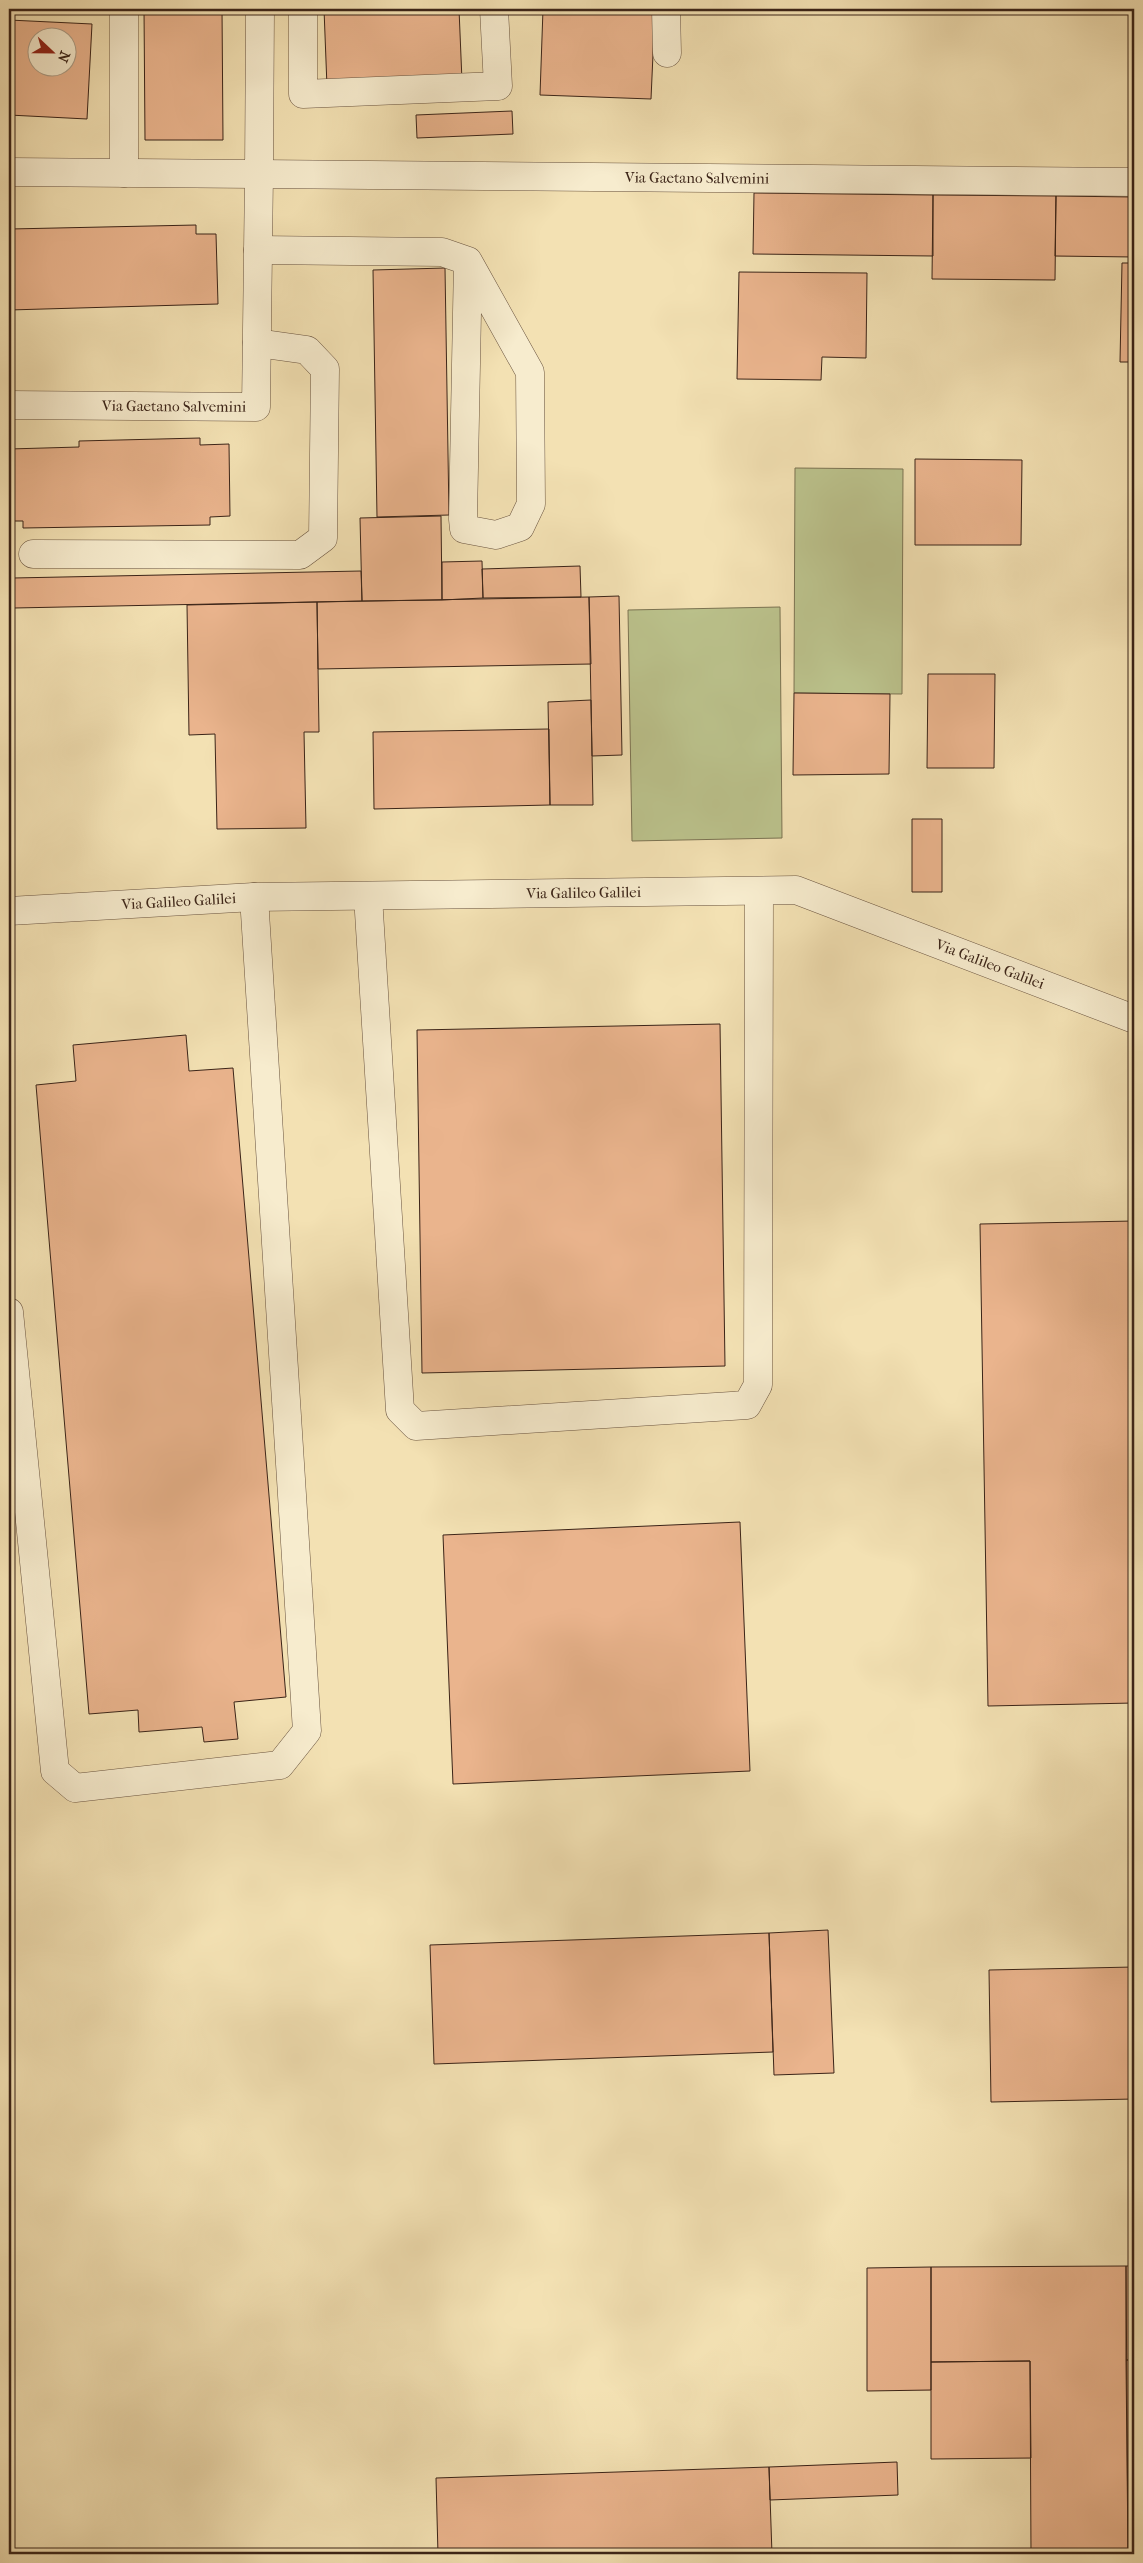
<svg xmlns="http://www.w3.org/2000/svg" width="1143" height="2563" font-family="'IM FELL French Canon',serif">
  <rect width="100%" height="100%" fill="#f3e1b3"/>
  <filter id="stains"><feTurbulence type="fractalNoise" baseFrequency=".004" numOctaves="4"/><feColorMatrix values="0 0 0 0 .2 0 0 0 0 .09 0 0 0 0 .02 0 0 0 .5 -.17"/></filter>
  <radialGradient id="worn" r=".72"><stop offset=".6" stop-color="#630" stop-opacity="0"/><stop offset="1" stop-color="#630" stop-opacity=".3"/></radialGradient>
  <path fill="#bbc28c" stroke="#7b7352" d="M 795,468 L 903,469 L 902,694 L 794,693 Z
    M 780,607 L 782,838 L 632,841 L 628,610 Z"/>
  <path fill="#eab48d" stroke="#3b2418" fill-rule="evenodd" d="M 144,9 L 222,9 L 223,140 L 145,140 Z
    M 324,9 L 459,9 L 462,81 L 327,87 Z
    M 543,9 L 655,9 L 651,99 L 540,95 Z
    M 9,20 L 92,24 L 87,119 L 9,115 ZM 38,38 L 68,38 L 68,68 L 38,68 Z
    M 512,111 L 513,134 L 417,138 L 416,115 Z
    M 754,193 L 933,195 L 933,256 L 753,254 Z
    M 933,195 L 1056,196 L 1055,280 L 932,279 Z
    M 1056,196 L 1134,197 L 1134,257 L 1055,256 Z
    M 196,225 L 196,234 L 216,234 L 218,304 L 9,310 L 10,229 Z
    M 1122,263 L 1134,263 L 1134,362 L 1120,362 Z
    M 445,268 L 449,515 L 377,517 L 373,270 Z
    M 739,272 L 867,273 L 866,358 L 822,357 L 821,380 L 737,379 Z
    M 200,438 L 200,445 L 229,444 L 230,516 L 210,517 L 210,525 L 23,528 L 23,521 L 9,521 L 9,449 L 79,447 L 79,441 Z
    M 915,459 L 1022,460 L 1021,545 L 915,545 Z
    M 441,516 L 442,600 L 362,601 L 360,518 Z
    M 9,561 L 13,561 L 14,604 L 9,605 Z
    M 482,561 L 483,598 L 442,600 L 442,562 Z
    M 580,566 L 581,597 L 483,598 L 482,569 Z
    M 361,571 L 362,601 L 14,608 L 13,578 Z
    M 619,596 L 622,755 L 592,756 L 589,597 Z
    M 589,597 L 591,664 L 318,669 L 317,602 Z
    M 317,602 L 319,732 L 304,732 L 306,828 L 217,829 L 215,734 L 189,735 L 187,605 Z
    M 928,674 L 995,674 L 994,768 L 927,768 Z
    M 794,693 L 890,694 L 889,774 L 793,775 Z
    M 591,700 L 593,805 L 550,805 L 548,702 Z
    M 549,729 L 550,805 L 374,809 L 373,732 Z
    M 912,819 L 942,819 L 942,892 L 912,892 Z
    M 720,1024 L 725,1366 L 422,1373 L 417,1030 Z
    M 186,1035 L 189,1071 L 233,1068 L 286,1697 L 234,1702 L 238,1739 L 204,1742 L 202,1727 L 139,1732 L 138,1710 L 89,1714 L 36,1085 L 76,1081 L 73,1045 Z
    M 1134,1221 L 1134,1703 L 988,1706 L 980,1224 Z
    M 740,1522 L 750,1771 L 453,1784 L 443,1535 Z
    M 828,1930 L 834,2073 L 774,2075 L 769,1933 Z
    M 769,1933 L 773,2052 L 434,2064 L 430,1945 Z
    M 1134,1967 L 1134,2099 L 991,2102 L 989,1970 Z
    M 1126,2266 L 1128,2554 L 1031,2554 L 1030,2361 L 931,2362 L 931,2267 Z
    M 1126,2266 L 1134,2266 L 1134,2360 L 1126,2360 Z
    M 931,2267 L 931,2390 L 867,2391 L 867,2268 Z
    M 1126,2360 L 1134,2360 L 1134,2554 L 1128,2554 Z
    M 1030,2361 L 1031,2458 L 931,2459 L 931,2362 Z
    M 897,2462 L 898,2495 L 770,2500 L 769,2467 Z
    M 769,2467 L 772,2554 L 438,2554 L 436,2478 Z"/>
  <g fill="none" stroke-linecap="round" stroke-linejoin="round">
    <g stroke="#69533f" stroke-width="29">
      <g id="minor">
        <path d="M 303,9 L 303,94 L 498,86 L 494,9"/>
        <path d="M 666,9 L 667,53"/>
        <path d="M 9,172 L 259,174 L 260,9"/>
        <path d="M 124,173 L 124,9"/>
        <path d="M 258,250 L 442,252 L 468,261 L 530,372 L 531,504 L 520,527 L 496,535 L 464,529 L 463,519 L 468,261"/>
        <path id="s1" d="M 9,405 L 256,407 L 259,174 L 1134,182"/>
        <path d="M 33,554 L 300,555 L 323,538 L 325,369 L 307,350 L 257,343"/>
        <path d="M 368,896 L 400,1410 L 416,1426 L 747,1405 L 758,1385 L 759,891"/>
        <path id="s2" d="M 9,911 L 254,897 L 796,890 L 1134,1019"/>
        <path d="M 9,1312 L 55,1771 L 75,1788 L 280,1765 L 307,1731 L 254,897"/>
      </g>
    </g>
    <use href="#minor" stroke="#f7ecce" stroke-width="28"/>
  </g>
  <g text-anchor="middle" stroke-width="5" stroke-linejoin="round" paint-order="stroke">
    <g font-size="15" fill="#3b2418" stroke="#f7ecce">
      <text dy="5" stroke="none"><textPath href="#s1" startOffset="918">Via Gaetano Salvemini</textPath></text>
      <text dy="5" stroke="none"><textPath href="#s1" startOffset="165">Via Gaetano Salvemini</textPath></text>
      <text dy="5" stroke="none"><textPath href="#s2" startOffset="575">Via Galileo Galilei</textPath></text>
      <text dy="5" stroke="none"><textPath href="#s2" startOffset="170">Via Galileo Galilei</textPath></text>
      <text dy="5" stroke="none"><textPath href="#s2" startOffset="995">Via Galileo Galilei</textPath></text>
    </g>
  </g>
  <rect width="1143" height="2563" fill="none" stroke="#f3e1b3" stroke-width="30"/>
  <rect x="10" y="10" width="1123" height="2543" fill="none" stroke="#3b2418" stroke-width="2.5"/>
  <rect x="15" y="15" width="1113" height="2533" fill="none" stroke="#3b2418"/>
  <g transform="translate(52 52) rotate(112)"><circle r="24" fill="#f7ecce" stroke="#ac9c85"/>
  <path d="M0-4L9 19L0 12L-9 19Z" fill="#8f2418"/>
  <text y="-8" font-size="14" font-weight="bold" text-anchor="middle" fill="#3b2418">N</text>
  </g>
  <rect width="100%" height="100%" filter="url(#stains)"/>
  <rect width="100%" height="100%" fill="url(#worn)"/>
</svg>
